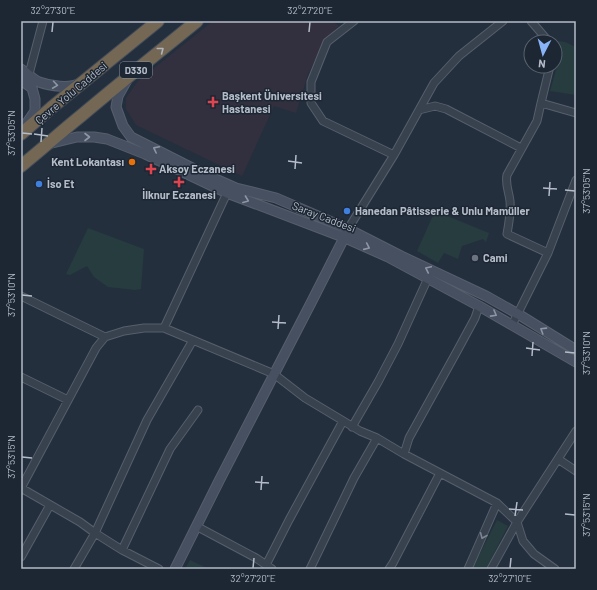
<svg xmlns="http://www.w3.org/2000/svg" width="597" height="590" font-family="Barlow,sans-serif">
  <rect width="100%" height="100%" fill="#242f3e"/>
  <path fill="#32303f" d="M 213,21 L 331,21 L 340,26 L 329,36 L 321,49 L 308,74 L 296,113 L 274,106 L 242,176 L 136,125 L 126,109 L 126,98 L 138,81 Z"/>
  <path fill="#263c3f" d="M 558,41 L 565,42 L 576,47 L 576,95 L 550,91 L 561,52 Z
    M 435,211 L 489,233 L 486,242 L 483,239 L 462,246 L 458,259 L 444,253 L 438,263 L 417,251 Z
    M 88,228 L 144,249 L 141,289 L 135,290 L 108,287 L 94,277 L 87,266 L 70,275 L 66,274 Z
    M 497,520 L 508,526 L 486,569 L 472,569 Z
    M 190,560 L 209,569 L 185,569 Z"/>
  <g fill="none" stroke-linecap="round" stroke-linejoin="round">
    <g stroke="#565f6c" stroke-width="9">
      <path id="street" d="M 354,21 L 327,42 L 311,82 L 311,103 L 323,121 L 394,155
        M 531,21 L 549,42
        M 550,66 L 541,103 L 576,113
        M 29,74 L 43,21
        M 541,103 L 537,121 L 507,175 C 505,184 509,192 510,201 C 511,212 509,223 507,234 L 548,253
        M 419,110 L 435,106 L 446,109 L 521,148
        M 348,229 L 394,155 L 434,83 L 459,56 L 503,21
        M 21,296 L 105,337
        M 512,325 L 548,253 L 576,180
        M 164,328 L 227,193
        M 193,340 L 147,420 L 95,533 L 80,522 L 21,488 L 96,348 L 105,337 L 124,331 L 144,328 L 164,328 L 274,374 L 305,398 L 360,431 L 377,438 L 404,454 L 497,503 L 517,522 L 523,541 L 534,554 L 555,569
        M 21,377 L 68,400
        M 352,427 L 378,382 L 398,344 L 428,278
        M 404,454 L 409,438 L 456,353 L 475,318 L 479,306
        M 558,459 L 576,471
        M 196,526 L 256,558 L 272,569
        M 122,550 L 170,449 L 198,410
        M 21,557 L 50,505
        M 266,565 L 289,520 L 343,421
        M 74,569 L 95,533 L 122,550 L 159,569
        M 310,569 L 354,478 L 377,438
        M 389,569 L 393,563 L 440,473
        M 468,569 L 497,503
        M 491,569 L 517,522 L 576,431"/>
    </g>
    <g stroke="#565f6c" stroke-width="11">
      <path id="secondary" d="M 21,69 C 27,73 33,79 39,82 C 50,86 70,89 80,83
        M 21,80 L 32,88 L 35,99 L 35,111 L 24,127
        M 127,80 L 118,96 L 116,107 L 123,126 L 131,137 L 200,172 L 236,188 L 276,198 L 348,229 L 401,256 L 486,296 L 518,314 L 576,350
        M 48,144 L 77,137 L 94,137 L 107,139 L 145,154 L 227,193 L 343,237 L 388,257 L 479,306 L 576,362
        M 175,569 L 219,481 L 313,299 L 347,232"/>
    </g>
    <g stroke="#434c59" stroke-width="14">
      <path id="highway" d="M 21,134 L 51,108 L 158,21
        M 21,166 C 42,149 61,132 82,115 C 120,83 159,52 197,21"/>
    </g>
    <use href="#street" stroke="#38414e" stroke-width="7"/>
    <use href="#secondary" stroke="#465061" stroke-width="9"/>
    <use href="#highway" stroke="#746855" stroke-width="12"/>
  </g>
  <defs><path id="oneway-chevron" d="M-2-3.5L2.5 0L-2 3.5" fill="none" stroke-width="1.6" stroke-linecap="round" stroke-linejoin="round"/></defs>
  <use stroke="#aeb4bd" href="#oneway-chevron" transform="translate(161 50) rotate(-38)"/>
  <g stroke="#8e96a5">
    <use href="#oneway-chevron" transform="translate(55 85) rotate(8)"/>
    <use href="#oneway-chevron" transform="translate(87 137)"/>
    <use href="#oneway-chevron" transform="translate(156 149) rotate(-153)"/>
    <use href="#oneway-chevron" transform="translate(246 200) rotate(21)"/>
    <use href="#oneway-chevron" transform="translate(367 247) rotate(24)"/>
    <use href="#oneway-chevron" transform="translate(428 269) rotate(-155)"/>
    <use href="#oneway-chevron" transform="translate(494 314) rotate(29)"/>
    <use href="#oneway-chevron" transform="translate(543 330) rotate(-148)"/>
  </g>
  <use stroke="#7c8592" href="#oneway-chevron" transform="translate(483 536) rotate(113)"/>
  <path fill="none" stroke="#b4bcc9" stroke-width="1.5" d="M 52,32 L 53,22M 309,32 L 310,22M 22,133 L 32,134M 34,134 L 48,136M 41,142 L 42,128M 288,161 L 302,163M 295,169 L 296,155M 543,188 L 557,189M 565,190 L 575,191M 549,196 L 550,182M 22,295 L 32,296M 272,322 L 286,323M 278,329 L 279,315M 526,348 L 540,350M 565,352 L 575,353M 532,356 L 533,342M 22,457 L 32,458M 255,482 L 269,483M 261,490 L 262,476M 509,509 L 523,510M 565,514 L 575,515M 515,516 L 517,502M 253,568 L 254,558M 510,568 L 511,558"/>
  <g fill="#e0444e" stroke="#1d2633" stroke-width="1.5">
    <path d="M211 96h4v4h4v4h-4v4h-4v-4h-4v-4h4z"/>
    <path d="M149 163h4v4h4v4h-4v4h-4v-4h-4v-4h4z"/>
    <path d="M177 176h4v4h4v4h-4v4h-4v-4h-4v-4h4z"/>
  </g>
  <circle fill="#e8710a" stroke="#1d2633" stroke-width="1.5" cx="132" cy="162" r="4"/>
  <g fill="#3f7fe0" stroke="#1d2633" stroke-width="1.5">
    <circle cx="39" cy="184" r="4"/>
    <circle cx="347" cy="211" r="4"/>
  </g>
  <circle fill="#6b7280" stroke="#1d2633" stroke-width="1.5" cx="475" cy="258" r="4"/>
  <g text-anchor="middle" stroke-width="3" stroke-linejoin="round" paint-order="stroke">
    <rect fill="#1d2633" stroke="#878f9c" stroke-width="1" x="120" y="62" width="32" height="16" rx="3"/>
    <g font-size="10" font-weight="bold" fill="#b4bcc9">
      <text x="136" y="74">D330</text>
    </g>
    <g font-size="11" fill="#b4bcc9" stroke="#1d2633">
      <text transform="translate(71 93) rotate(-40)" y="4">Çevre Yolu Caddesi</text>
      <text transform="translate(324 217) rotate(21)" y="4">Saray Caddesi</text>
    </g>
    <g font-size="11" font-weight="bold" fill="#b4bcc9" stroke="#1d2633" text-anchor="start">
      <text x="222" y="100">Başkent Üniversitesi<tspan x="222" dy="13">Hastanesi</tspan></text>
      <text x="124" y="166" text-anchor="end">Kent Lokantası</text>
      <text x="159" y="173">Aksoy Eczanesi</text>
      <text x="47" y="188">İso Et</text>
      <text x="179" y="199" text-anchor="middle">İlknur Eczanesi</text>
      <text x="355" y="215">Hanedan Pâtisserie &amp; Unlu Mamüller</text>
      <text x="483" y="262">Cami</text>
    </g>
  </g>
  <rect width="597" height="590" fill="none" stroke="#1d2633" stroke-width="44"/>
  <g transform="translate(543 54) rotate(186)"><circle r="19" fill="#1d2633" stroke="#59626f"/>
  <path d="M0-3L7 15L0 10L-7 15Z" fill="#8ab4f8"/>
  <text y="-6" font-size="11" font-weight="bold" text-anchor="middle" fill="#b4bcc9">N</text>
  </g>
  <rect x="22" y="22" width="553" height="546" fill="none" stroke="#b4bcc9" stroke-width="1.5"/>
  <g font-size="10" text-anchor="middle" fill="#b4bcc9">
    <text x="53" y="14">32°27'30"E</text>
    <text x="310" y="14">32°27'20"E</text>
    <text transform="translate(11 133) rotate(-90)" y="4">37°53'05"N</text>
    <text transform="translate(586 191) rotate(-90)" y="4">37°53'05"N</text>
    <text transform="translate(11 295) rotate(-90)" y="4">37°53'10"N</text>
    <text transform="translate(586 353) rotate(-90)" y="4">37°53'10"N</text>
    <text transform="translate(11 457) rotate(-90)" y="4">37°53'15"N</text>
    <text transform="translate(586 515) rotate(-90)" y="4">37°53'15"N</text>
    <text x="253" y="582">32°27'20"E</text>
    <text x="510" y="582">32°27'10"E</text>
  </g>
</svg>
